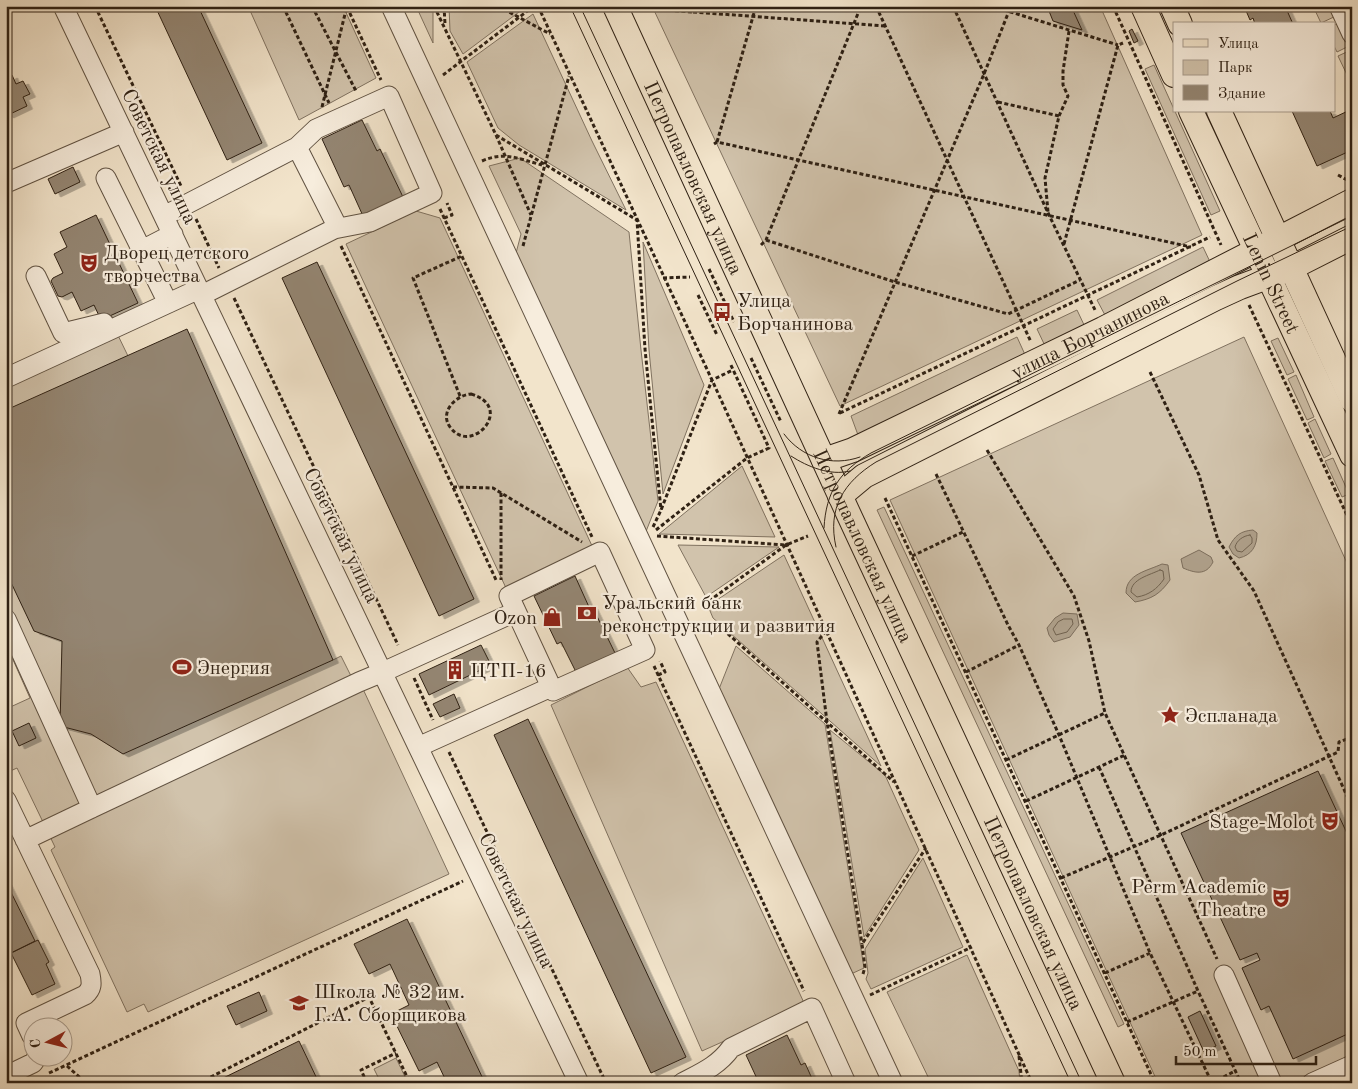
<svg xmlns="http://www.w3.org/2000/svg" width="1358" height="1089" font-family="'Old Standard TT',serif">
  <defs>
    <filter id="shadow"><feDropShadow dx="5.5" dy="3" stdDeviation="0" flood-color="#0004"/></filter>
  </defs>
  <rect width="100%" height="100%" fill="#f2e4cb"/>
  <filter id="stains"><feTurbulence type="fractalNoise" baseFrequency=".004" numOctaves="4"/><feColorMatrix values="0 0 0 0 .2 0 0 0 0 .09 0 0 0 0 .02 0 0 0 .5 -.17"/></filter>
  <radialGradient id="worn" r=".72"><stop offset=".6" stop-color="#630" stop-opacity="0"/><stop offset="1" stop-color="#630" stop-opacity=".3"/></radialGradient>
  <path fill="#d1c3ac" stroke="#807260" d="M 248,6 L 343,6 L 376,78 L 299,120 Z
    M 416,6 L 433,6 L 433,43 Z
    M 449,6 L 527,6 L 463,54 L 450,31 Z
    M 652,6 L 1100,6 L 1202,235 L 840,406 Z
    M 1313,6 L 1331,6 L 1336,16 L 1321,23 Z
    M 533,14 L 592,141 L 626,210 L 519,145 L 498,128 L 467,62 Z
    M 1338,23 L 1349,46 L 1337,52 L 1334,46 L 1334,25 Z
    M 1351,50 L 1352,78 L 1349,79 L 1338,56 Z
    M 1154,65 L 1220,211 L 1211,215 L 1145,69 Z
    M 520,158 L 629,232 L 641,350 L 658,501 L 645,534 L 515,257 L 521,234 L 489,166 Z
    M 416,211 L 440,218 L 593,548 L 506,588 L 346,244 Z
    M 643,242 L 704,385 L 663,494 L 649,350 Z
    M 1203,247 L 1211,264 L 1106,317 L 1097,300 Z
    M 1077,310 L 1086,329 L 1046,348 L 1037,329 Z
    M 112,323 L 128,356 L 333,660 L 341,656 L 351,676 L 356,674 L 449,874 L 148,1012 L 144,1004 L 127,1012 L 51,850 L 55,847 L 17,768 L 6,773 L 6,709 L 30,698 L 6,644 L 6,367 Z
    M 1017,337 L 1027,359 L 867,435 L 858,435 L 851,416 Z
    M 1244,337 L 1352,574 L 1352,1083 L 1158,1083 L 890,500 Z
    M 1278,338 L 1294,372 L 1287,375 L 1271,341 Z
    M 1296,375 L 1314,417 L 1307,420 L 1288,379 Z
    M 1315,419 L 1331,454 L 1324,458 L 1308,423 Z
    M 1333,458 L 1349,494 L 1342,497 L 1325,461 Z
    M 742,466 L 775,537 L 659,534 Z
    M 884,507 L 1124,1024 L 1118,1027 L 877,510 Z
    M 678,545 L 779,547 L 706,597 Z
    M 784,555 L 881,766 L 713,618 L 708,606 Z
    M 736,646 L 825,724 L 864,968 L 851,974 L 719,689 Z
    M 627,667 L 641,687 L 656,682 L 805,1005 L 702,1051 L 551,705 Z
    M 830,730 L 885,775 L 919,850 L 864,937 Z
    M 923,858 L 963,947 L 871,989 L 866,979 L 868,973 L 865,949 Z
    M 967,955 L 1019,1071 L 1020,1083 L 931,1083 L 887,992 Z
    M 396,1058 L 408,1083 L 381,1083 L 374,1069 Z"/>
  <path fill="#b0a28d" stroke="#7c6e5d" d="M 1253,530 L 1257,533 C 1257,546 1252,555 1239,558 L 1233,554 L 1229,547 C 1235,535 1241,531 1253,530 Z
    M 1199,550 L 1211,557 L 1213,562 C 1206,576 1195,573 1183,568 L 1181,559 Z
    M 1162,564 L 1168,565 L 1170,580 C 1160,594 1152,599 1135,602 L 1126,593 C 1126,574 1147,571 1162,564 Z
    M 1063,613 L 1077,614 L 1079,625 L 1070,637 L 1054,642 L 1049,635 L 1047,628 L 1055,618 Z"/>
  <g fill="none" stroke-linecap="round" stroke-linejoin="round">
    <path stroke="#706250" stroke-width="1" d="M 1250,535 L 1252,538 L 1252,543 L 1242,552 L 1237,551 L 1235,547 C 1237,540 1243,536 1250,535 Z
      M 1160,570 L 1163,571 L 1164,579 C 1157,589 1149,595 1137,597 L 1131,592 C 1131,579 1150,575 1160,570 Z
      M 1064,619 L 1072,619 L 1073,624 L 1067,632 L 1056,635 L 1053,629 L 1058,622 Z"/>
  </g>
  <path fill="#948673" stroke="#2f2114" filter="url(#shadow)" d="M 155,6 L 198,6 L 262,143 L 227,160 Z
    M 1047,6 L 1071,6 L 1082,30 L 1053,21 Z
    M 1244,6 L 1285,6 L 1293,24 L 1255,24 L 1253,18 L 1250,20 Z
    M 1132,29 L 1138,41 L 1134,43 L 1129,31 Z
    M 12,75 L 16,84 L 23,81 L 30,94 L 23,97 L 27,106 L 8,115 L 6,113 L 6,78 Z
    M 1350,110 L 1352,112 L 1352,150 L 1317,166 L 1292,111 L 1330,111 L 1333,118 Z
    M 362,120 L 377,151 L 380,149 L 403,197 L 363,216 L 349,185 L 344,187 L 322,139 Z
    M 73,167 L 80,182 L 55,194 L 48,179 Z
    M 96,215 L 138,303 L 101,320 L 94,305 L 81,311 L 72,292 L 62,297 L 58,296 L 51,281 L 53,278 L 63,273 L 54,254 L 67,247 L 60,232 Z
    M 317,262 L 474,599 L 439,616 L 282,278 Z
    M 187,329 L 333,660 L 123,754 L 91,734 L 60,726 L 62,641 L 34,631 L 6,572 L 6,410 Z
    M 575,576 L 589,607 L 592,606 L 615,653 L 576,672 L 561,642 L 557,644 L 534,596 Z
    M 481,645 L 491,665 L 429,695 L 419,674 Z
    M 454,694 L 460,708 L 440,717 L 433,704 Z
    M 528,719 L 686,1057 L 651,1073 L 494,735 Z
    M 29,723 L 36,738 L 19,746 L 12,731 Z
    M 1318,771 L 1352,844 L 1352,1032 L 1293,1059 L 1269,1006 L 1261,1010 L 1242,968 L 1260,960 L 1257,953 L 1240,960 L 1181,833 Z
    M 6,882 L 35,941 L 9,954 L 6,949 Z
    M 407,919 L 485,1083 L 447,1083 L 437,1062 L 419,1071 L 391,1014 L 409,1005 L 390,964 L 369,974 L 354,944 Z
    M 38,940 L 49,962 L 46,964 L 55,984 L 32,995 L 11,953 Z
    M 259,992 L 267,1011 L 236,1025 L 227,1006 Z
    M 1200,1011 L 1216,1046 L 1204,1052 L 1188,1017 Z
    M 787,1035 L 801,1065 L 805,1063 L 814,1083 L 759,1083 L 746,1055 Z
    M 299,1041 L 319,1083 L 213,1083 Z"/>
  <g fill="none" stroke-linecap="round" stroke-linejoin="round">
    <g stroke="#605242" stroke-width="21">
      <path id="minor" d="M 63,6 L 579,1083
        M 391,6 L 893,1083
        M 1339,6 L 1352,34
        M 106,178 L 168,303
        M 6,183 L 124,132
        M 164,216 L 297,147
        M 142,250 L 173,234
        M 36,276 L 63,333 L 104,323
        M 202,295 L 334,229 L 370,222 L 432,193 L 389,96 L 316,129 L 297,147 L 338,228
        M 6,378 L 199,289
        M 600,552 L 645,650 L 553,691 L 509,596 Z
        M 6,619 L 92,808 L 359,682 L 383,672 L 515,612
        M 418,747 L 551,687
        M 6,800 L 90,974 C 92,984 92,989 85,995 L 26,1023 L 32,1036
        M 25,840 L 92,808
        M 1224,975 L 1272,1083
        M 6,1076 L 33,1063 L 38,1056
        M 682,1083 C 701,1073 718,1066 731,1048 L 812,1008 L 846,1083
        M 1312,1083 L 1352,1065"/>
    </g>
    <g stroke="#2f2114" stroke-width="26">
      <g id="major">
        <path id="s1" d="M 615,6 L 849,515 L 1113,1083"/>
        <path d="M 1143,6 L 1174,75"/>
        <path d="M 1172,6 L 1180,24"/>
        <path id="s2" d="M 1191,111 L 1352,455"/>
        <path d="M 1219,111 L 1352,400"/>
        <path id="s3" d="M 824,460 L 853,450 L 1103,329 L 1352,201"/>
        <path d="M 840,496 L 864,476 L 1216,298 L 1240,287 L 1291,268 L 1352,237"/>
      </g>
    </g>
    <path stroke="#2f2114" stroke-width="3" stroke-dasharray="4 2.5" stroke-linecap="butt" d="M 95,6 L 181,186
      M 283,6 L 329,103
      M 312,6 L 356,91
      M 434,6 L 496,135 L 531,215
      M 444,6 L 445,24
      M 498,6 L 550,34
      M 538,6 L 712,380 L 1032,1083
      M 876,6 L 1031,342
      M 953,6 L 1049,215 L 1095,310
      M 991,6 L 1118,45
      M 1113,6 L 1221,245
      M 347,7 L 381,80
      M 649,9 L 693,12 L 705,6
      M 693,12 L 885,26
      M 443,75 L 534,6
      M 998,102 L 1059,116 L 1045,178 L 1048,212
      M 322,107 L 347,6
      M 1059,116 L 1068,96 L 1063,85 L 1063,71 L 1069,31
      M 496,135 L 637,220 L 645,349 L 661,510
      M 717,142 L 756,6
      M 714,144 L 717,142 L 1191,247
      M 482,161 C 505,151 519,159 542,165
      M 1338,175 L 1349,181
      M 440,209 L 592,537
      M 444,218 L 452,215 L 447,203
      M 196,219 L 219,268
      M 766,240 L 895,282 L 1008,314 L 1080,280
      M 1064,244 L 1118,45 L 1123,43
      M 761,245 L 766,240 L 861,6
      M 341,246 L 497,582
      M 523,246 L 569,76
      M 709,269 L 734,322
      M 663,278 L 690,277
      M 698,295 L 717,335
      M 234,298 L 398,645
      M 1249,305 L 1352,526
      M 751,358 L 781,422
      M 1150,372 L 1199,475 L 1218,540 L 1254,591 L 1352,807
      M 471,394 C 516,407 471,457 450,427 C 439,412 456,395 471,394 Z
      M 460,396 L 413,278 L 462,256
      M 840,413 L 1210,237
      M 839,414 L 984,74 L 1011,6
      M 987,450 L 1074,596 L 1089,641 L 1105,713 L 1217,959
      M 936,474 L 1008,625 L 1019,645 L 1059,735 L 1150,953 L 1212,1083
      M 453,487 L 493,488 L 582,542
      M 501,493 L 501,580
      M 885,498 L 1155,1083
      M 653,527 L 661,510 L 712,380 L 733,370
      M 656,530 L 747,458 L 769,448 L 730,363
      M 657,536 L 786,545
      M 912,556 L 963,532
      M 709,601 L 786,545 L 808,536
      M 718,625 L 894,782
      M 826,631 L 817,642 L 827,722 L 862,944
      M 654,666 L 804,991
      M 966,672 L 1019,645
      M 658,675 L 665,672 L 660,661
      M 414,678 L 433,720
      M 449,752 L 606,1083
      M 1006,760 L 1105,713
      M 1099,767 L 1198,991 L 1241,1083
      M 1026,801 L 1125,755
      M 1061,878 L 1161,835 L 1338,752 L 1339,742 L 1352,737
      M 1105,973 L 1150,953
      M 863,974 L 865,967 L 862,944 L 926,848
      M 870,995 L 972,947
      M 1127,1022 L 1198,991
      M 1019,1056 L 1022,1083
      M 67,1066 L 86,1083
      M 49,1073 L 463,881
      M 199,1083 L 369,997 L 410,1083
      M 367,1083 L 361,1070 L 396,1053
      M 1212,1083 L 1235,1071"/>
    <use href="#minor" stroke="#f7eddd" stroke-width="19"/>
    <use href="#major" stroke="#f2e4cb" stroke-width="24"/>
    <path stroke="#2f2114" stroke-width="1" d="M 570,6 L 1071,1083
      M 580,6 L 1082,1083
      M 784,434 C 802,458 832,467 860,457
      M 791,456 C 808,467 830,476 850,471
      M 824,528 C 826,491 840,471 871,453 L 1352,216
      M 836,547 C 827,508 844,482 876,462 L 1237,281 L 1352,226"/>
  </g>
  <defs>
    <g id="theatre-bare" transform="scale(1.5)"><path d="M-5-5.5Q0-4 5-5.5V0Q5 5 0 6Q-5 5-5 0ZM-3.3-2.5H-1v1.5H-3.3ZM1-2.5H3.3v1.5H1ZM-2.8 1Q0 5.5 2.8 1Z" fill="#8f2418" stroke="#f7eddd" stroke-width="2.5" paint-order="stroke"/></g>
    <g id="bus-bare" transform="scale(1.5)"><path d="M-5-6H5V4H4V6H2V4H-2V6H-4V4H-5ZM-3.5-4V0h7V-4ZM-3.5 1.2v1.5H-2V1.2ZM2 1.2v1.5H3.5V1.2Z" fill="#8f2418" stroke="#f7eddd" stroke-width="2.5" paint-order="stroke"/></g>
    <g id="bank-bare" transform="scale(1.5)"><path d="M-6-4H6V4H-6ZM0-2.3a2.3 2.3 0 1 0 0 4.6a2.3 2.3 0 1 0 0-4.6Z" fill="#8f2418" stroke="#f7eddd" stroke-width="2.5" paint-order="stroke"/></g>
    <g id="shop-bare" transform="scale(1.5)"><path d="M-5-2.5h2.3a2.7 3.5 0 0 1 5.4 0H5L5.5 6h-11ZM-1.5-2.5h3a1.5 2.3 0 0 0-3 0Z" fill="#8f2418" stroke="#f7eddd" stroke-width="2.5" paint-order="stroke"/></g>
    <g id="stadium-bare" transform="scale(1.5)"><path d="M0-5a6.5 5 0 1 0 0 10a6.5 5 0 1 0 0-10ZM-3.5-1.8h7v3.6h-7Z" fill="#8f2418" stroke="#f7eddd" stroke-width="2.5" paint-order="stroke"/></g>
    <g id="building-bare" transform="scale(1.5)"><path d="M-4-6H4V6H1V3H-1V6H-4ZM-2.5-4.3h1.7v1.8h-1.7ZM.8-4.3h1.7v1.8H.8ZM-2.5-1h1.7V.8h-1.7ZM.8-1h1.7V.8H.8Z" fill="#8f2418" stroke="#f7eddd" stroke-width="2.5" paint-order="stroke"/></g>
    <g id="sight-bare" transform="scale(1.5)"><path d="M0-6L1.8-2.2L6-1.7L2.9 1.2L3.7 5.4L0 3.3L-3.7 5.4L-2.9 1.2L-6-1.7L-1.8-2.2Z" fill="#8f2418" stroke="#f7eddd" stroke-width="2.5" paint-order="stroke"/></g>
    <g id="school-bare" transform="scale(1.5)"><path d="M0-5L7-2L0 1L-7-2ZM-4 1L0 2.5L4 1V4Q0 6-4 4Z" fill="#8f2418" stroke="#f7eddd" stroke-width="2.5" paint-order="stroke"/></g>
  </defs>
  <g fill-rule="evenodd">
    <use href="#theatre-bare" x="89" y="263"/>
    <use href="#bus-bare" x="722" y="312"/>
    <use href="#bank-bare" x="587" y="613"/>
    <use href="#shop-bare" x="552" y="617"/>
    <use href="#stadium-bare" x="182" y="667"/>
    <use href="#building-bare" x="455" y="670"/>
    <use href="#sight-bare" x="1170" y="715"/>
    <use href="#theatre-bare" x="1330" y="821"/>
    <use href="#theatre-bare" x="1281" y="898"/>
    <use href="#school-bare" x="299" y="1003"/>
  </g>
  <g text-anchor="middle" stroke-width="4.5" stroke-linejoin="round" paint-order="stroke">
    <g font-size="20" fill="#2f2114" stroke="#f7eddd">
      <text transform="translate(160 156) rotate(64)" y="7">Советская улица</text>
      <text dy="7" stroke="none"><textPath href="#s1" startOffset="189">Петропавловская улица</textPath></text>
      <text dy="7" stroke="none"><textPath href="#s2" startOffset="190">Lenin Street</textPath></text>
      <text dy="7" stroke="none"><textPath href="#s3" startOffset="294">улица Борчанинова</textPath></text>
      <text transform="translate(342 535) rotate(64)" y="7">Советская улица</text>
      <text dy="7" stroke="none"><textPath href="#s1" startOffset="594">Петропавловская улица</textPath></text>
      <text transform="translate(517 900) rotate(64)" y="7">Советская улица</text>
      <text dy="7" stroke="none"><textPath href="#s1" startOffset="999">Петропавловская улица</textPath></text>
    </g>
    <g font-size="20" fill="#2f2114" stroke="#f7eddd" text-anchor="start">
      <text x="104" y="259">Дворец детского<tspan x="104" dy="23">творчества</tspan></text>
      <text x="737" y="307">Улица<tspan x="737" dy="23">Борчанинова</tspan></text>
      <text x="602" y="609">Уральский банк<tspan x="602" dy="23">реконструкции и развития</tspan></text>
      <text x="537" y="624" text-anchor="end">Ozon</text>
      <text x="197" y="674">Энергия</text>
      <text x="470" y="677">ЦТП-16</text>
      <text x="1185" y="722">Эспланада</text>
      <text x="1315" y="828" text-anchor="end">Stage-Molot</text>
      <text x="1266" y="893" text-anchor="end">Perm Academic<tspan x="1266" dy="23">Theatre</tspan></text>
      <text x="314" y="998">Школа № 32 им.<tspan x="314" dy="23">Г.А. Сборщикова</tspan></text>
    </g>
  </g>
  <rect width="1358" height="1089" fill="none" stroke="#f2e4cb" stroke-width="25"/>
  <rect x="8" y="8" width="1343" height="1074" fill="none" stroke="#2f2114" stroke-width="2.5"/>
  <rect x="12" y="12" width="1333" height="1064" fill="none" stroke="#2f2114"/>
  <rect x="1173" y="22" width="162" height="90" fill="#f7eddd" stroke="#a79b8d"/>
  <rect x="1183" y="39" width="25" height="8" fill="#f2e4cb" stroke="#a79b8d"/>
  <text x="1218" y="48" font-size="15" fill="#2f2114">Улица</text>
  <rect x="1183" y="60" width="25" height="15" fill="#d1c3ac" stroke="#a79b8d"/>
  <text x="1218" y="72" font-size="15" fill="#2f2114">Парк</text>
  <rect x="1183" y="85" width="25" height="15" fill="#948673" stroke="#a79b8d"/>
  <text x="1218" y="98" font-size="15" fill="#2f2114">Здание</text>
  <g transform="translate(48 1042) rotate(263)"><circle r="24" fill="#f7eddd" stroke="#a79b8d"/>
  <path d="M0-4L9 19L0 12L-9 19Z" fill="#8f2418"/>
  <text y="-8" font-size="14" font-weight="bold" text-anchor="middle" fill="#2f2114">С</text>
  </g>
  <path d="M1176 1056v8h140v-8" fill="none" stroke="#2f2114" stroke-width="2.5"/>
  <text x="1183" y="1056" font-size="15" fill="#2f2114" stroke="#f7eddd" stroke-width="4" paint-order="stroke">50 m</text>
  <rect width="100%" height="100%" filter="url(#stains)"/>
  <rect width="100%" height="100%" fill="url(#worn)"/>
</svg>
